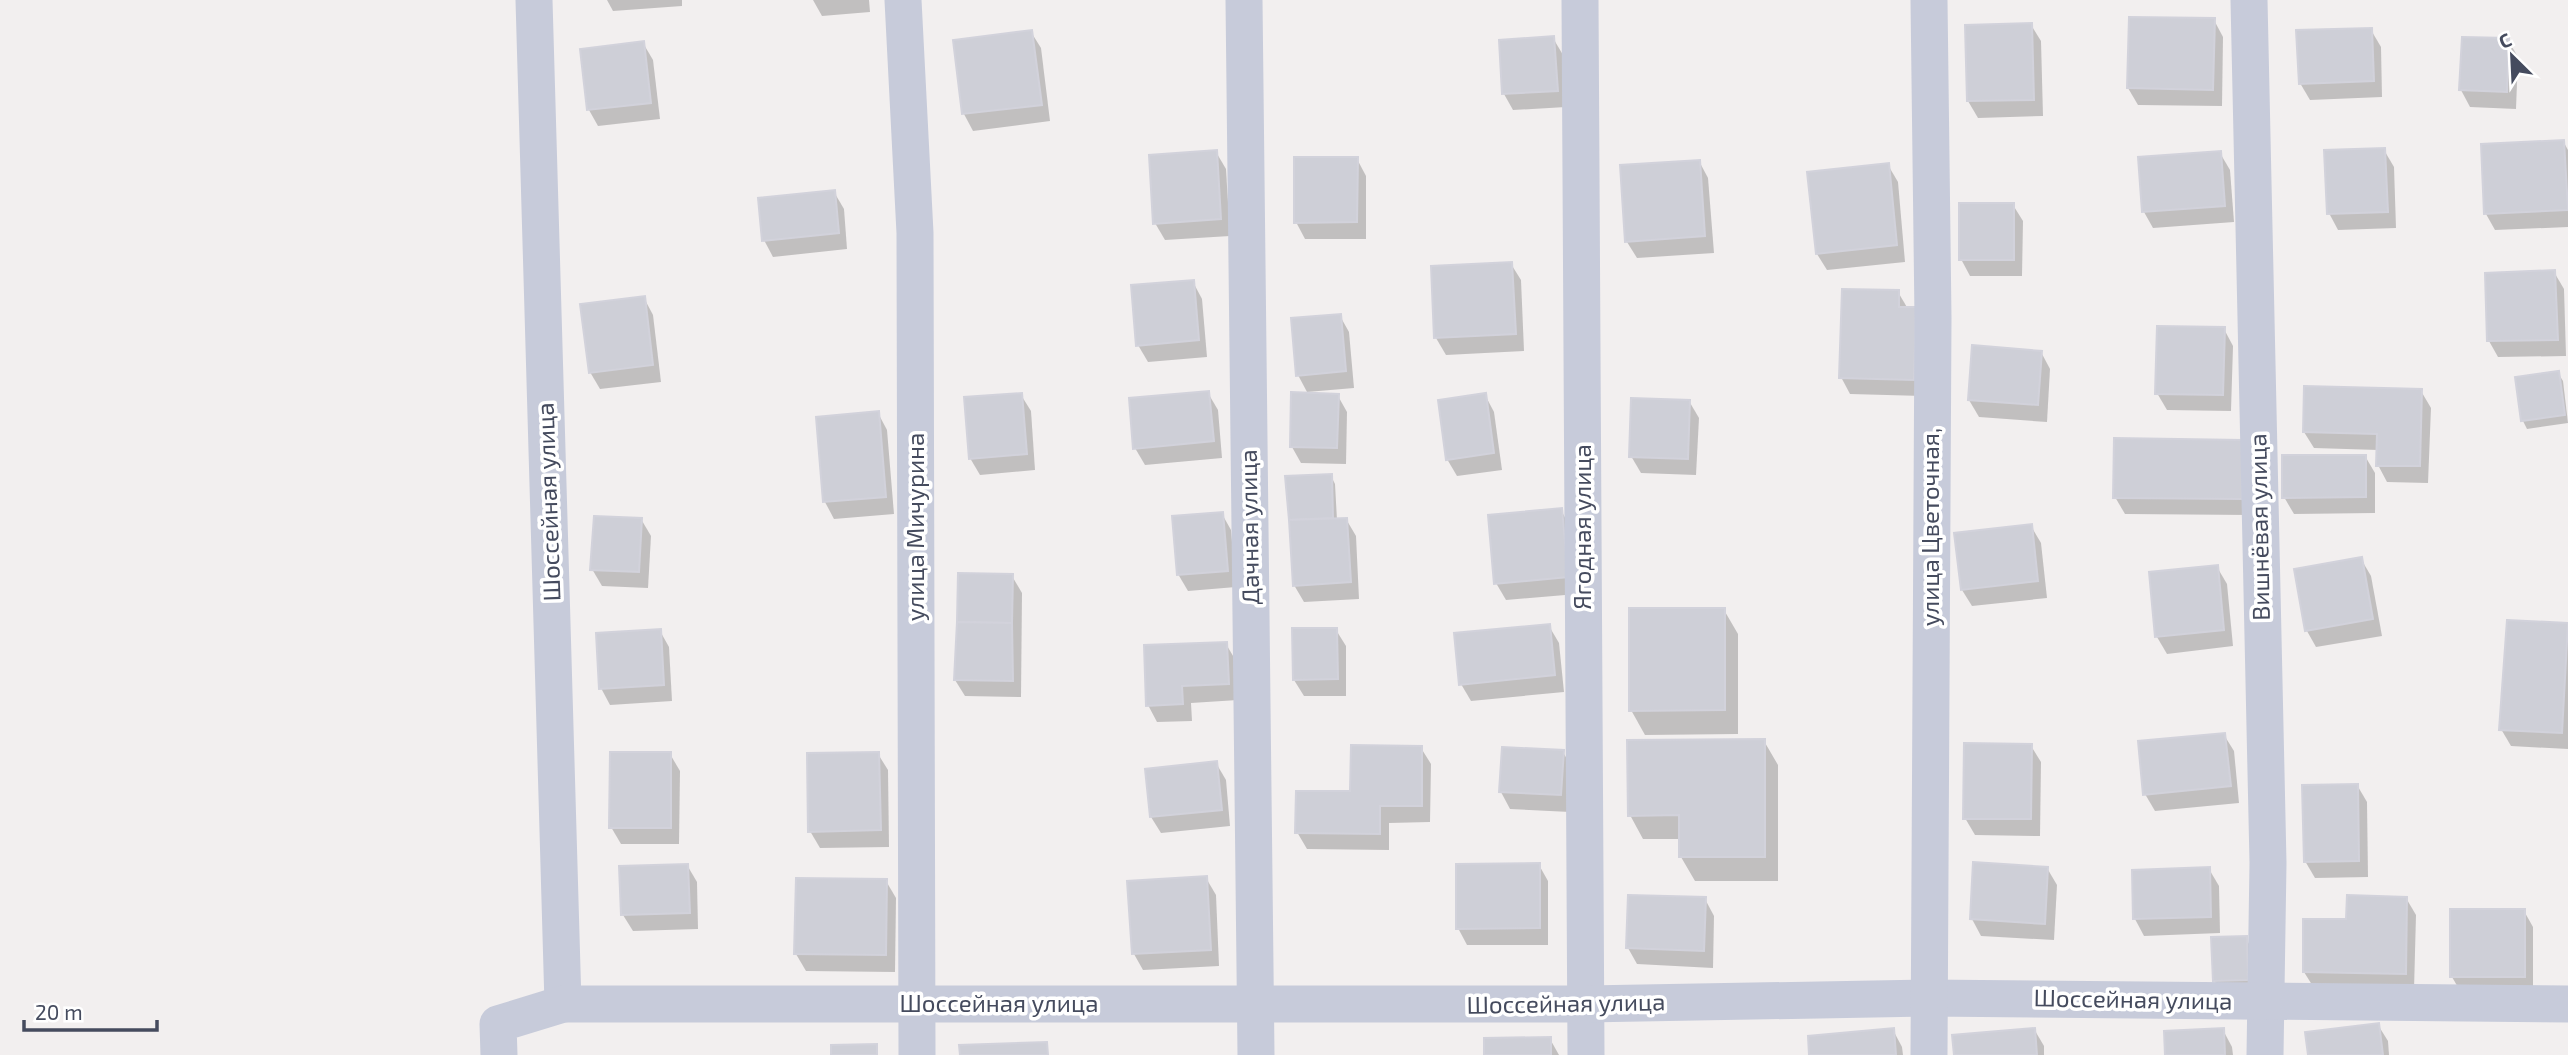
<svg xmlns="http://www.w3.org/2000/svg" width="2568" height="1055" font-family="'Exo 2',sans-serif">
  <rect width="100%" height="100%" fill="#f2efef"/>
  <!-- shadow -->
  <g fill="#0003">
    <polygon points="607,0 682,0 682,6 613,11"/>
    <polygon points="813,0 869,0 870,12 822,16"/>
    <polygon points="2214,20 2223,37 2222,106 2138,105 2128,88"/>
    <polygon points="2031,25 2041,41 2043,116 1978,118 1968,101"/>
    <polygon points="2371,30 2381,47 2382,97 2310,100 2300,83"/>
    <polygon points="1031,32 1041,48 1050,121 973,131 964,114 955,42"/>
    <polygon points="1553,38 1563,55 1566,107 1513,110 1504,94"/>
    <polygon points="2508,40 2518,57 2516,109 2470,107 2461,90"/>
    <polygon points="643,43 653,60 660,119 598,126 589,110"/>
    <polygon points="2563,141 2568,150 2568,227 2495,230 2486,214"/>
    <polygon points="2384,150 2394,167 2396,228 2338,230 2329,213"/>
    <polygon points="1216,152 1226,169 1230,236 1165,240 1155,223"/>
    <polygon points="2220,153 2230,170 2234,222 2153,228 2144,212"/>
    <polygon points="1357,159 1366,176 1366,239 1305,239 1296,222"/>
    <polygon points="1699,161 1708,178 1714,253 1637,258 1627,242"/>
    <polygon points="1888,165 1898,182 1905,262 1827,270 1817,254"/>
    <polygon points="834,192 844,209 847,249 773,257 764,240"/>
    <polygon points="2013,205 2023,221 2022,276 1970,276 1961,259"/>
    <polygon points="1511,264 1521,280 1524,351 1446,355 1436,338"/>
    <polygon points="2554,272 2564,289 2566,356 2498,357 2489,341"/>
    <polygon points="1193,282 1202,299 1207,357 1148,362 1138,345"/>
    <polygon points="1898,292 1908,309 1923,396 1850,394 1841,377"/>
    <polygon points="644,298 653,315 661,382 600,389 590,372"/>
    <polygon points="1340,316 1349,332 1354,388 1307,392 1298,375"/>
    <polygon points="2224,329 2233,346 2231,411 2167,410 2157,393"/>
    <polygon points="2041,352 2050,369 2047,422 1979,417 1969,400"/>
    <polygon points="2558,373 2563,381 2568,423 2527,429 2523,421"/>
    <polygon points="2421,391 2431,408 2428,483 2387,482 2378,465 2378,450 2314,448 2304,432"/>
    <polygon points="1208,393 1218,410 1222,458 1145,465 1135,448"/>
    <polygon points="1021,395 1031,411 1035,470 980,475 970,458"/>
    <polygon points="1485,395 1494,412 1502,470 1457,476 1447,459"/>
    <polygon points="1338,396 1347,412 1346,464 1301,463 1292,447"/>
    <polygon points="1689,401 1699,418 1696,475 1641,473 1631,456"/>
    <polygon points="878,413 887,430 894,514 834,519 825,502 818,418"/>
    <polygon points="2241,441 2251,515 2125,514 2115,497"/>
    <polygon points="2365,456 2375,473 2375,513 2294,514 2284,497"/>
    <polygon points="1331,476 1335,484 1337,520 1346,519 1356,536 1359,599 1304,602 1294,585 1287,478"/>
    <polygon points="1561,510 1570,527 1577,594 1506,600 1496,583"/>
    <polygon points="1222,514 1231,530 1236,587 1188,591 1178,574"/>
    <polygon points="641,519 651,536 648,588 602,586 592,569"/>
    <polygon points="2031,526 2041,543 2047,598 1972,606 1962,590"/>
    <polygon points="2361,559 2371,576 2382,636 2316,647 2307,631"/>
    <polygon points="2217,567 2227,584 2233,646 2167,654 2157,637 2150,573"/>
    <polygon points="1012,576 1022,593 1021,697 965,696 955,680"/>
    <polygon points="1724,610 1738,634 1738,734 1645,735 1631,710"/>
    <polygon points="2509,621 2568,625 2568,749 2511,746 2501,729"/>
    <polygon points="1549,626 1559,643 1564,692 1471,701 1461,684"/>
    <polygon points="1336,630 1346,646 1346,696 1304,696 1294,680"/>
    <polygon points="660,631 669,647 672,701 610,705 601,688"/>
    <polygon points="1226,644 1236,661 1238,700 1191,703 1192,721 1157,722 1148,705"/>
    <polygon points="2224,735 2234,751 2239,803 2155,811 2145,794"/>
    <polygon points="1764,741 1778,765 1778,881 1695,881 1681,857 1681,839 1643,839 1630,815"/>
    <polygon points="2031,746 2041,762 2040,836 1975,835 1965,818"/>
    <polygon points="1421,748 1431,764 1430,822 1389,823 1389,850 1307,849 1297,832 1352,792"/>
    <polygon points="1563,752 1572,768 1570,812 1510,809 1501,792"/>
    <polygon points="670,754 680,771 679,844 621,844 611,827"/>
    <polygon points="878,754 888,770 889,847 820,848 810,831"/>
    <polygon points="1216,763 1226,780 1230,826 1161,833 1151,817"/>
    <polygon points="2357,785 2367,802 2368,877 2315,878 2305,861"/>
    <polygon points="687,865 697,882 698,929 633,931 623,915"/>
    <polygon points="1539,865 1548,881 1548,945 1467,945 1458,928"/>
    <polygon points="2047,868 2057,885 2054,940 1981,936 1972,919"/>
    <polygon points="2209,869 2219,886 2220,933 2144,936 2135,919"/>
    <polygon points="1206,878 1216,895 1219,966 1143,970 1134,954"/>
    <polygon points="886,881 896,898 895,972 806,971 796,954"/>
    <polygon points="2406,898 2416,915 2414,990 2314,988 2304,972"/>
    <polygon points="1705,899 1714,916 1713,968 1637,964 1628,948"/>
    <polygon points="2524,911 2533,927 2533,994 2462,994 2452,977"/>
    <polygon points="2246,938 2250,946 2252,987 2219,988 2214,980"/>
    <polygon points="2378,1025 2388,1041 2389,1055 2310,1055"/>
    <polygon points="2034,1029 2044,1046 2044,1055 1956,1055"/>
    <polygon points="1893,1030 1902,1047 1903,1055 1811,1055"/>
    <polygon points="2223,1030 2232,1047 2233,1055 2167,1055"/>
    <polygon points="1550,1039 1559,1055 1486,1055"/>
  </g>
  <!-- building -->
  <g fill="#cecfd7" stroke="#d2d2db" stroke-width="2">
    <polygon points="2129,17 2215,18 2213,90 2127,88"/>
    <polygon points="2032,23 2034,100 1967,101 1965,25"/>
    <polygon points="2372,28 2374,81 2299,84 2296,30"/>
    <polygon points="1032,30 1042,105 962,114 953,40"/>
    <polygon points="1554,36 1558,91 1502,94 1499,40"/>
    <polygon points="2462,37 2509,38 2507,92 2459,90"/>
    <polygon points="644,41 651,103 587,110 580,49"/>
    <polygon points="2564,140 2568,210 2484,214 2481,144"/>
    <polygon points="2385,148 2388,212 2327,214 2324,150"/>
    <polygon points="1217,150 1221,219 1153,224 1149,155"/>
    <polygon points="2221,151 2225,206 2142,212 2138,157"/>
    <polygon points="1294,157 1358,157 1357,222 1294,223"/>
    <polygon points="1700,160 1705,236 1625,242 1620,165"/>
    <polygon points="1889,163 1897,245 1816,254 1807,172"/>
    <polygon points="835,190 839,233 762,241 758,198"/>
    <rect x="1959" y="203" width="55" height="57"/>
    <polygon points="1512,262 1516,334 1434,338 1431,266"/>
    <polygon points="2555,270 2558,340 2487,341 2485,273"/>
    <polygon points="1194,280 1199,340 1136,346 1131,285"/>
    <polygon points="1842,289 1899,290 1899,307 1916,307 1914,380 1839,378"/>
    <polygon points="645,296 653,365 589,373 580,304"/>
    <polygon points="1341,314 1346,371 1296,376 1291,318"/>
    <polygon points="2157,326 2225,327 2223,395 2155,394"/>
    <polygon points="1972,345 2042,351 2038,405 1968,400"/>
    <polygon points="2559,371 2565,415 2521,421 2515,377"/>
    <polygon points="2304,386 2422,389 2420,466 2376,466 2377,434 2303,432"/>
    <polygon points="1209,391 1214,441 1133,449 1129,398"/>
    <polygon points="1291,392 1339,394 1337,448 1290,447"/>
    <polygon points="1022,393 1027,454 969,459 964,397"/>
    <polygon points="1486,393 1494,453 1446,460 1438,400"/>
    <polygon points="1631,398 1690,400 1688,459 1629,457"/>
    <polygon points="879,411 886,497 823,502 816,417"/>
    <polygon points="2114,438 2242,440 2242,499 2113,498"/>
    <polygon points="2282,455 2366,455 2366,497 2282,498"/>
    <polygon points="1332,474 1333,518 1289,520 1285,476"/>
    <polygon points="1562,508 1568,577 1494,584 1488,515"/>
    <polygon points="1223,512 1228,571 1177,575 1172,516"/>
    <polygon points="594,516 642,518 639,572 590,570"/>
    <polygon points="1347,518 1351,582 1293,586 1289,520"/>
    <polygon points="2032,524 2038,581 1961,590 1954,533"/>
    <polygon points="2362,557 2373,619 2305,631 2294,569"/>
    <polygon points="2218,565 2224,630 2155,637 2149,572"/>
    <polygon points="958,573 1013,574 1012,623 957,622"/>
    <polygon points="1629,608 1725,608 1725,710 1629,711"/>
    <polygon points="2507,620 2568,623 2562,733 2499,730"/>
    <polygon points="957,622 1012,623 1013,681 954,680"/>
    <polygon points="1550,624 1555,675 1459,685 1454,633"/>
    <polygon points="1292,628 1337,628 1338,679 1293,680"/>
    <polygon points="661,629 664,685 599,689 596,633"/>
    <polygon points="1227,642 1229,684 1182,686 1183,704 1146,706 1144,645"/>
    <polygon points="2225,733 2231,786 2143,795 2138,741"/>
    <polygon points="1765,739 1765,857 1679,857 1679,815 1628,816 1627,740"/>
    <polygon points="1964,743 2032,744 2031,819 1963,819"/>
    <polygon points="1351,745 1422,746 1422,806 1380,806 1380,834 1295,833 1296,791 1350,791"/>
    <polygon points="1502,747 1564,750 1561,795 1499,792"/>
    <polygon points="610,752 671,752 671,828 609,828"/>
    <polygon points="879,752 881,830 808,832 807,753"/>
    <polygon points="1217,761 1222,810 1150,817 1145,769"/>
    <polygon points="2358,784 2359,861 2304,862 2302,785"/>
    <polygon points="1973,862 2048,867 2045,924 1970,919"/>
    <polygon points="1540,863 1540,928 1456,929 1456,864"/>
    <polygon points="688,864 690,913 621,915 619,866"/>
    <polygon points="2210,867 2211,917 2133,919 2132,870"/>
    <polygon points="1207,876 1211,950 1132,954 1127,881"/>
    <polygon points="796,878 887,879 886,955 794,954"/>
    <polygon points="1628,895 1706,897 1704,951 1626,948"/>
    <polygon points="2347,895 2407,897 2406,974 2303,972 2303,919 2346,919"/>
    <rect x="2450" y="909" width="75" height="68"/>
    <polygon points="2247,936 2248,980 2213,981 2211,937"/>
    <polygon points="2379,1023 2383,1055 2308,1055 2305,1032"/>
    <polygon points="1894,1028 1896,1055 1809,1055 1808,1036"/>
    <polygon points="2035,1028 2037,1055 1954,1055 1952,1035"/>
    <polygon points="2224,1028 2225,1055 2165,1055 2164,1031"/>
    <polygon points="1551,1037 1551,1055 1484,1055 1484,1038"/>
    <polygon points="1047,1042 1048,1055 960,1055 959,1045"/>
    <polygon points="877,1044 877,1055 831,1055 831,1045"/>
  </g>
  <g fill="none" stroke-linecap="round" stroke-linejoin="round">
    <!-- minor -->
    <g stroke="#c7cbda" stroke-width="37">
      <polyline points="534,0 563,1004"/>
      <polyline points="903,0 915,233 917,1055"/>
      <polyline points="1244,0 1256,1055"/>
      <polyline points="1580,0 1586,1055"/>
      <polyline points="2249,0 2268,863 2265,1055"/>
      <polyline points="499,1055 498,1024 563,1004 1586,1004 1928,998 2568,1004"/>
      <polyline points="1929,1055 1933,318 1929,0"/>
    </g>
  </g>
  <g text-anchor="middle" stroke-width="7" stroke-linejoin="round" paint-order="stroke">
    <!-- street labels -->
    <g font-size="24" fill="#454b5e" stroke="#fff">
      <text transform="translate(549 502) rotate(-92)" y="8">Шоссейная улица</text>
      <text transform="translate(916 527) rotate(-90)" y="8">улица Мичурина</text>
      <text transform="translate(1250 527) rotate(-91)" y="8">Дачная улица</text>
      <text transform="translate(1583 527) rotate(-90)" y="8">Ягодная улица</text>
      <text transform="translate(1931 527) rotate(-90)" y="8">улица Цветочная,</text>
      <text transform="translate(2260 527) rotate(-91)" y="8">Вишнёвая улица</text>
      <text transform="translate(2133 1000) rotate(1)" y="8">Шоссейная улица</text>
      <text x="999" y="1012">Шоссейная улица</text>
      <text transform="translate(1566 1004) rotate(-1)" y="8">Шоссейная улица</text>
    </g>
  </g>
  <!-- north arrow -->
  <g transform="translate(2512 56) rotate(336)" stroke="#ffffff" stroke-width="5" paint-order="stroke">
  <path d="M0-5L12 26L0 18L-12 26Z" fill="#454b5e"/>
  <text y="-10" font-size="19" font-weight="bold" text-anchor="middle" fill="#454b5e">С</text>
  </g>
  <!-- scale -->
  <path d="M24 1020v10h133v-10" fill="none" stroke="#454b5e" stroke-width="3.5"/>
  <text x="35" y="1020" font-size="21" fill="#454b5e" stroke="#ffffff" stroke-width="5" paint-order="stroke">20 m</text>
</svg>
